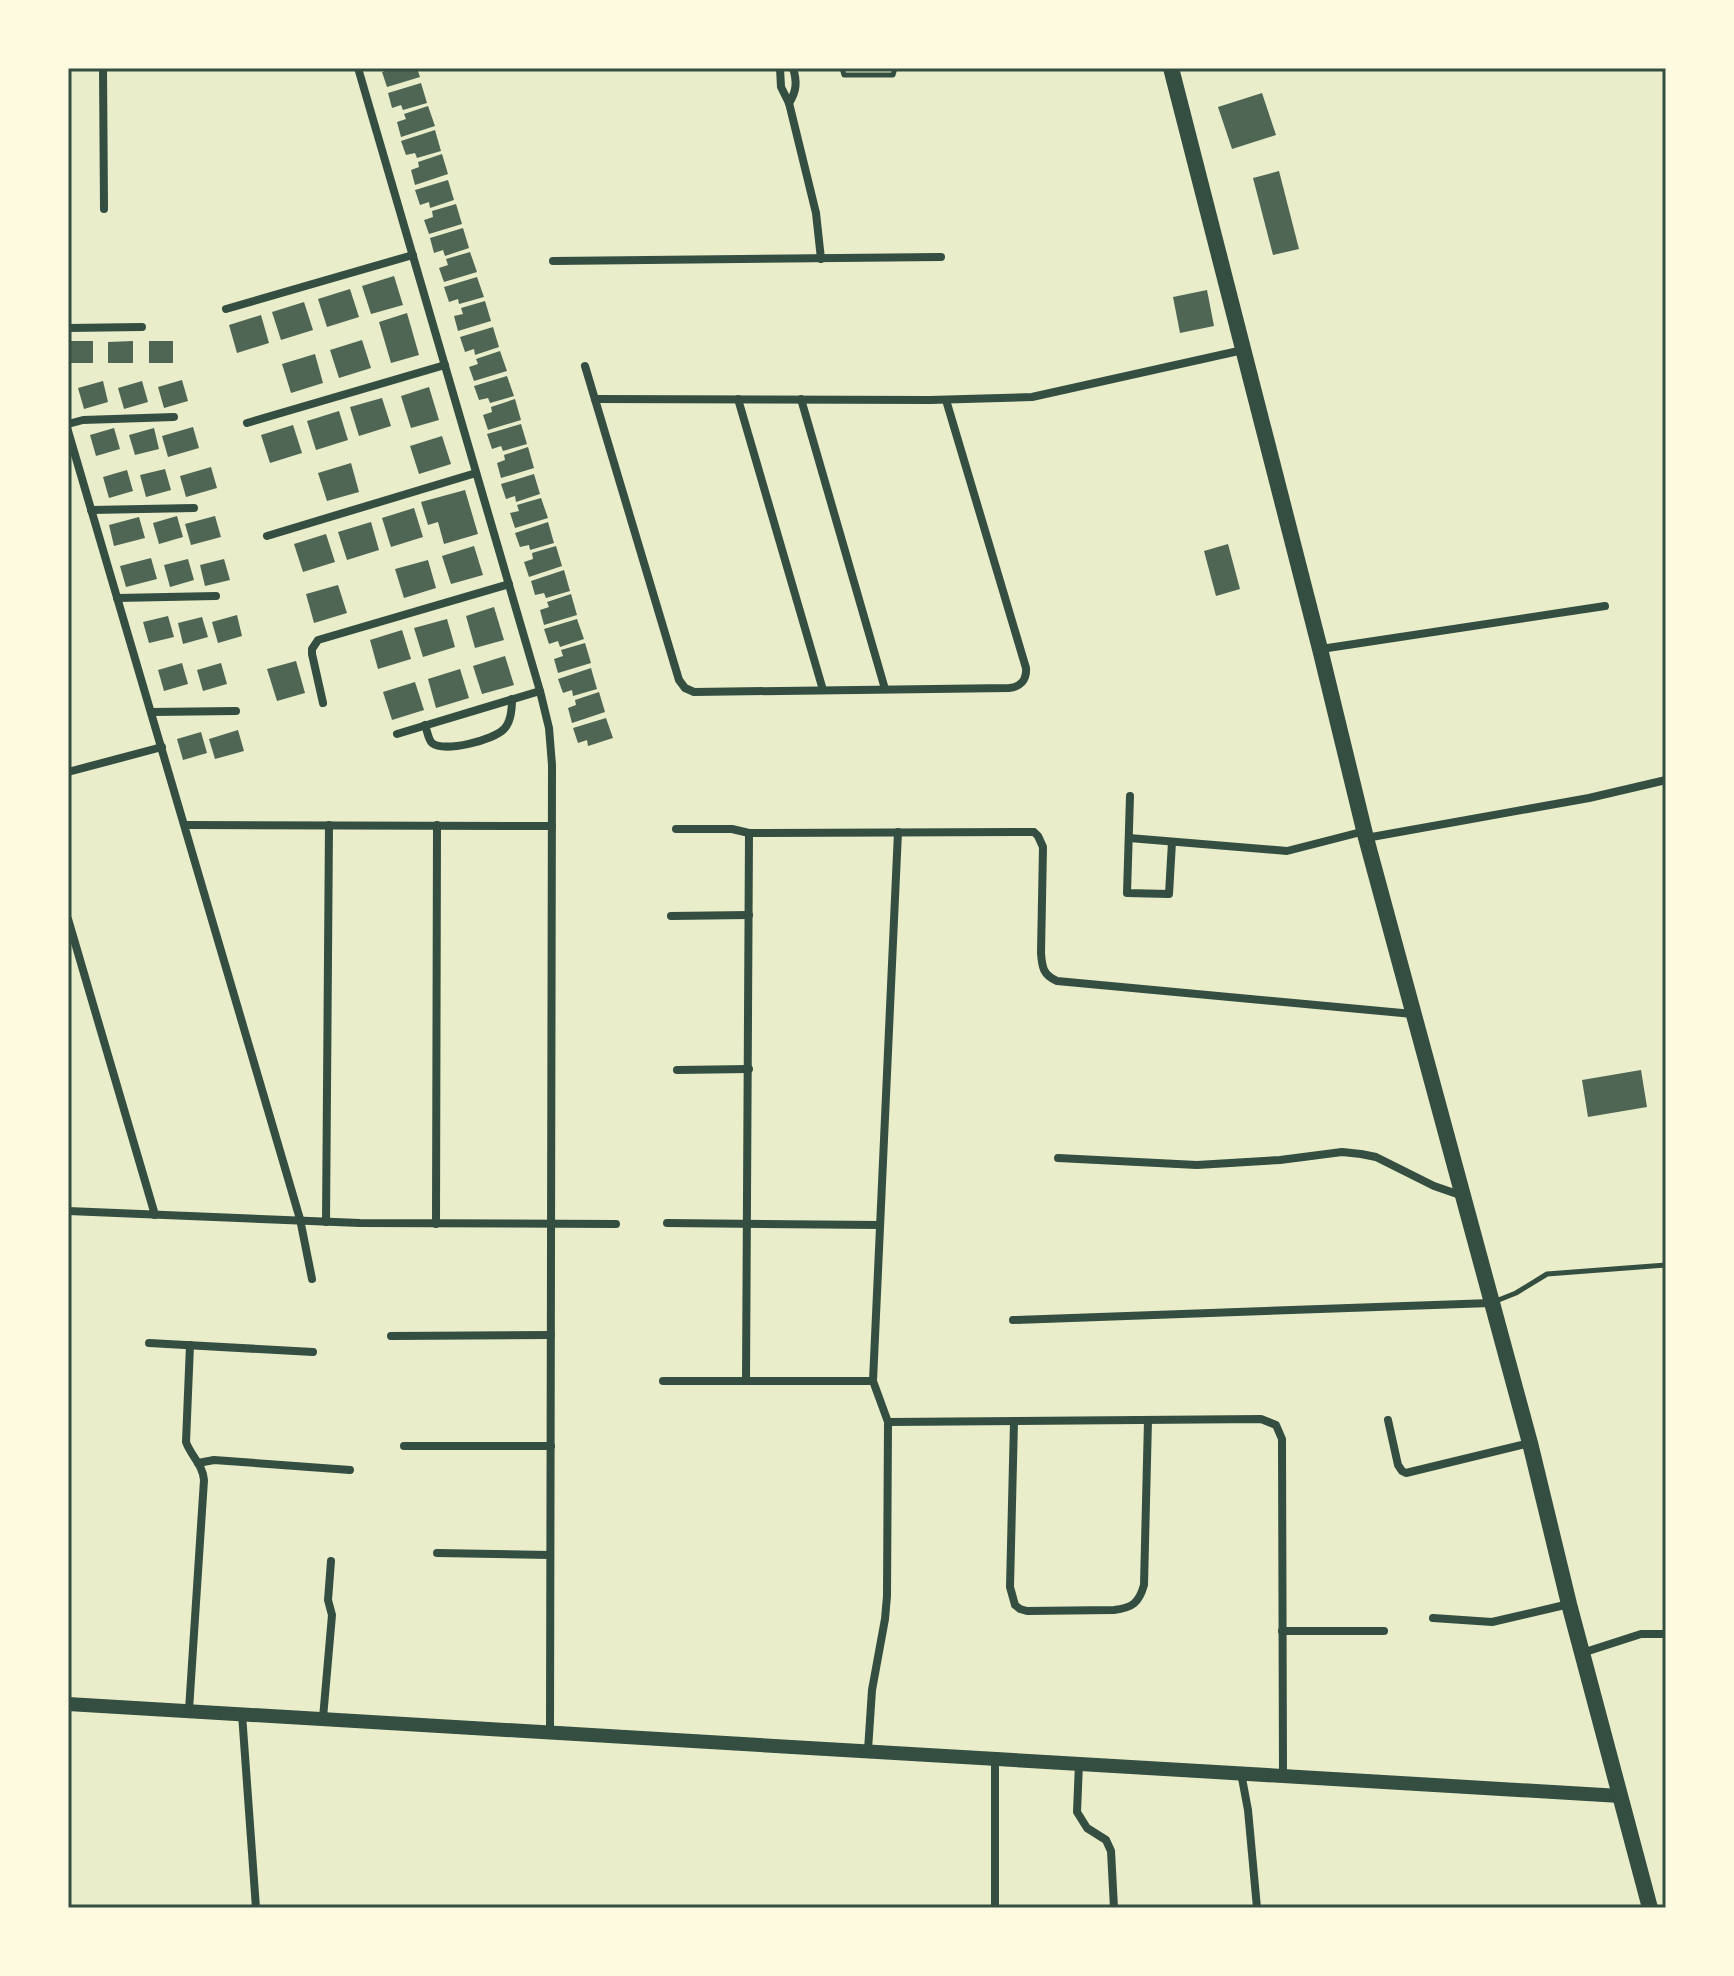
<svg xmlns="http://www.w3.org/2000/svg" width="1734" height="1976" font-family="Commissioner,sans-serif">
  <rect width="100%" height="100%" fill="#e9edc9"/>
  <!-- building -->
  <g fill="#4f6655">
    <polygon points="391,68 417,68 420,77 387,87 382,72 391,69"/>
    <polygon points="421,83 427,103 403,110 401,105 392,108 388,93"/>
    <polygon points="1262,93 1276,135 1232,149 1218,107"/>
    <polygon points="428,106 435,126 401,137 397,122 406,119 404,114"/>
    <polygon points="435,130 441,151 417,158 415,153 406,155 401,141"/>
    <polygon points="442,154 448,174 415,185 411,170 419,167 418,162"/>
    <polygon points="1279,171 1299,249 1273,255 1253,178"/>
    <polygon points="448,180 454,200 430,208 429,202 420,205 415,190"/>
    <polygon points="456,204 462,224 429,234 424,220 433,217 432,211"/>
    <polygon points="463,228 469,248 445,256 443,250 434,253 430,238"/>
    <polygon points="470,252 477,272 444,282 439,268 448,265 446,259"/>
    <polygon points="394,276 403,305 371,314 362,286"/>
    <polygon points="477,277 484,297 459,304 458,299 449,302 444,287"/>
    <polygon points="350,289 359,317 327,327 318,299"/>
    <polygon points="1207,290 1214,326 1180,333 1173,297"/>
    <polygon points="485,301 491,321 458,331 454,316 463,314 461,308"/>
    <polygon points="304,302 313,330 281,340 272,312"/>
    <polygon points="407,313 419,355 391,363 379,322"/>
    <polygon points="261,315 269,343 237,353 229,325"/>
    <polygon points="493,327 499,347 475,355 474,349 465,352 460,337"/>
    <polygon points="362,340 371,368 339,378 330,350"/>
    <rect x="69" y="341" width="24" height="22"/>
    <polygon points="133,341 133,363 108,363 108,342"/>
    <rect x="149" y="341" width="24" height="22"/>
    <polygon points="500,351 507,371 474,381 469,367 478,364 476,359"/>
    <polygon points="315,354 323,383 291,393 282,364"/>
    <polygon points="507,376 514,396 490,403 488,398 479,400 474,386"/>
    <polygon points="182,380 188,401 164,408 158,387"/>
    <polygon points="103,381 108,402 84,409 78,388"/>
    <polygon points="142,381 148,402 124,409 118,388"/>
    <polygon points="429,387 439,420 411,428 401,396"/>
    <polygon points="382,398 391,426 359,436 350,407"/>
    <polygon points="515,399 521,420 488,430 483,415 492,412 491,407"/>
    <polygon points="339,411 348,440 316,450 307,421"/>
    <polygon points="521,424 527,444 503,451 501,446 492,449 487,434"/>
    <polygon points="293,425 302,453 270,463 261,435"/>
    <polygon points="193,427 199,448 168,457 162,436"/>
    <polygon points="114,428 120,449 96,456 90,435"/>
    <polygon points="154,428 159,449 135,455 129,435"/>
    <polygon points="442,436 451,464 419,474 410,446"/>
    <polygon points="528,447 534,468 501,478 497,463 505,460 504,455"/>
    <polygon points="351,463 359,492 327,501 318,473"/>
    <polygon points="211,467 217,488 186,497 180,476"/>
    <polygon points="165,469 171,490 146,497 140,475"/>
    <polygon points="127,470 133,491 109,498 103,477"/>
    <polygon points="534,474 540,494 516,502 515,496 506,499 501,484"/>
    <polygon points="465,490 478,534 444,544 438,522 428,525 421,502"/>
    <polygon points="541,498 548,518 515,528 510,513 519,511 517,505"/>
    <polygon points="414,508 423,537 391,547 382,518"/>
    <polygon points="177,516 183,537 159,544 153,523"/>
    <polygon points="215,516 221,537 191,545 185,524"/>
    <polygon points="139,517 145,538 114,546 109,525"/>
    <polygon points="371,522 379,550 347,560 338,532"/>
    <polygon points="548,522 554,543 530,550 529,545 520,547 515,533"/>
    <polygon points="326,534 335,562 303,572 294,544"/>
    <polygon points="1228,544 1240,589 1216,596 1204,551"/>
    <polygon points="474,546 483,575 451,584 442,556"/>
    <polygon points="556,546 562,566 529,577 524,562 533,559 532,553"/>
    <polygon points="151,558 157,579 126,587 120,566"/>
    <polygon points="188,559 194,580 170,587 164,565"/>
    <polygon points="224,559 230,580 205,586 200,565"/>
    <polygon points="428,560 436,588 404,598 395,569"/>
    <polygon points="564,570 570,591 546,598 544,593 535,595 531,581"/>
    <polygon points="338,585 347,613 314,623 306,594"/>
    <polygon points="571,594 577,615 544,625 540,610 549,607 547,602"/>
    <polygon points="494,607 504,640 475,648 466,616"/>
    <polygon points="237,615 242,636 218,643 212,622"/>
    <polygon points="168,616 174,637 149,643 143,622"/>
    <polygon points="202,617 208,637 183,644 178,623"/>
    <polygon points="447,619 455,647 423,657 414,628"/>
    <polygon points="577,619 584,639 560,647 558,641 549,644 544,629"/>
    <polygon points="402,630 411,659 378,669 370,640"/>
    <polygon points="585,643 591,663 558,673 554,659 563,656 561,650"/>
    <polygon points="505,656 514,685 482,694 473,666"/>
    <polygon points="296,661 305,693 277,701 267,669"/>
    <polygon points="182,663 188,684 164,691 158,670"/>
    <polygon points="221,663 227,684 203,691 197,670"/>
    <polygon points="591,668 597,689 573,696 572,690 563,693 558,679"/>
    <polygon points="460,669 469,698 436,708 428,679"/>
    <polygon points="415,682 424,710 392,720 383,692"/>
    <polygon points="599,692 605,712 572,723 568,708 576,705 575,700"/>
    <polygon points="606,718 613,738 588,746 587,740 578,743 573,728"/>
    <polygon points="238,730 244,751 215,759 209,739"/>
    <polygon points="201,732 207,753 183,760 177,739"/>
    <polygon points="1641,1070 1647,1107 1588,1117 1582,1080"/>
  </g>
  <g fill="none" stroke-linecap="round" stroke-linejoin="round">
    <!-- service -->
    <g stroke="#344e41" stroke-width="5">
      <polyline points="842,68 844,75 893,75 895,68"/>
      <polyline points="1496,1301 1516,1293 1547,1274 1666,1265"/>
    </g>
    <!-- minor -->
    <g stroke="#344e41" stroke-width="8">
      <polyline points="103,68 104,209"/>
      <polyline points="358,68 540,691 549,728 552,765 550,1731"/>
      <polyline points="780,68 781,87 789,103 816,213 821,259"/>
      <path d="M789,103C797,91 797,81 793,68"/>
      <polyline points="553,261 941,257"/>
      <polyline points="226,309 413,255"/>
      <polyline points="68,328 142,327"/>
      <path d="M585,366L679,680L685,688L694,692L1009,688C1020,687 1027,680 1026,668L946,400"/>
      <polyline points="595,399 930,400 1032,397 1243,350"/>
      <polyline points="738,399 823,690"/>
      <polyline points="801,399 885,689"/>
      <polyline points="247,423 445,365"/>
      <polyline points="68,424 83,420 174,417"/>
      <polyline points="68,431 300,1219 312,1279"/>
      <polyline points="91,510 194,508"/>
      <polyline points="267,536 476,473"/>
      <polyline points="117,598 216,596"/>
      <polyline points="1321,649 1605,606"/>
      <polyline points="323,703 312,654 312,649 318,640 509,584"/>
      <polyline points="151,712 236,711"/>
      <path d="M425,725C427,730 428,739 432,743C444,753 494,740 504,729C511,722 512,709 512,699"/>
      <polyline points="397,734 540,691"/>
      <polyline points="68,772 162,747"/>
      <polyline points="1130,796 1127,893 1169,894 1172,842"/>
      <polyline points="185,825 552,826"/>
      <path d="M676,829H732L749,833L1034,832L1038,836L1043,847L1041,953C1042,967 1043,975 1057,981L1413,1014"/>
      <polyline points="1129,838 1287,851 1365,831"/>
      <polyline points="1366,838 1589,798 1666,780"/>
      <polyline points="671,916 749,915"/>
      <polyline points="68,919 155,1215"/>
      <polyline points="677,1070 749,1069"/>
      <polyline points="1058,1158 1197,1165 1280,1160 1342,1152 1361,1154 1376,1157 1434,1186 1463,1196"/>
      <polyline points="68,1211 360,1223 616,1224"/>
      <polyline points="326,1222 329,825"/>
      <polyline points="667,1223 880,1225"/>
      <polyline points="436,1224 437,825"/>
      <polyline points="1013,1320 1491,1303"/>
      <polyline points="391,1336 551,1335"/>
      <polyline points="149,1343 313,1352"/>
      <polyline points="663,1381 873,1381"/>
      <polyline points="746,1381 749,833"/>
      <polyline points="1388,1420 1398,1465 1402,1471 1406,1473 1530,1443"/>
      <path d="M1014,1421L1010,1587L1015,1605L1020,1609L1027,1611L1114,1610C1132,1608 1139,1603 1144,1585L1148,1420"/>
      <polyline points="888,1422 1261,1419 1276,1425 1282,1439 1283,1776"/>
      <polyline points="404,1446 551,1446"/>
      <polyline points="198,1463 214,1460 350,1470"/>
      <polyline points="437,1553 550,1555"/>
      <polyline points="1433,1618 1492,1622 1569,1604"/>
      <polyline points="1282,1631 1384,1631"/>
      <polyline points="1582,1653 1641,1634 1666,1634"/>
      <path d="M189,1710L204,1480C203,1465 191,1456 186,1442L190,1345"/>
      <polyline points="242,1714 256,1908"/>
      <polyline points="323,1718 332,1615 328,1600 331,1561"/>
      <polyline points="868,1750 872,1690 885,1619 887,1596 888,1422 873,1381 898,832"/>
      <polyline points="995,1758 995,1908"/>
      <polyline points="1079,1763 1077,1812 1087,1828 1106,1840 1111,1851 1114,1908"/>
      <polyline points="1241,1773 1248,1810 1257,1908"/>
    </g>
    <!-- tertiary -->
    <polyline stroke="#344e41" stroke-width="14" points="68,1704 1620,1796"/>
    <!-- secondary -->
    <polyline stroke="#344e41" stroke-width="16" points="1171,68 1320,649 1366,838 1530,1443 1569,1604 1650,1908"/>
  </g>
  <!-- border -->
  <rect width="1734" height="1976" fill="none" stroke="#fefae0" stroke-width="140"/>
  <rect x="70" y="70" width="1594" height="1836" fill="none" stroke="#344e41" stroke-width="3"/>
</svg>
